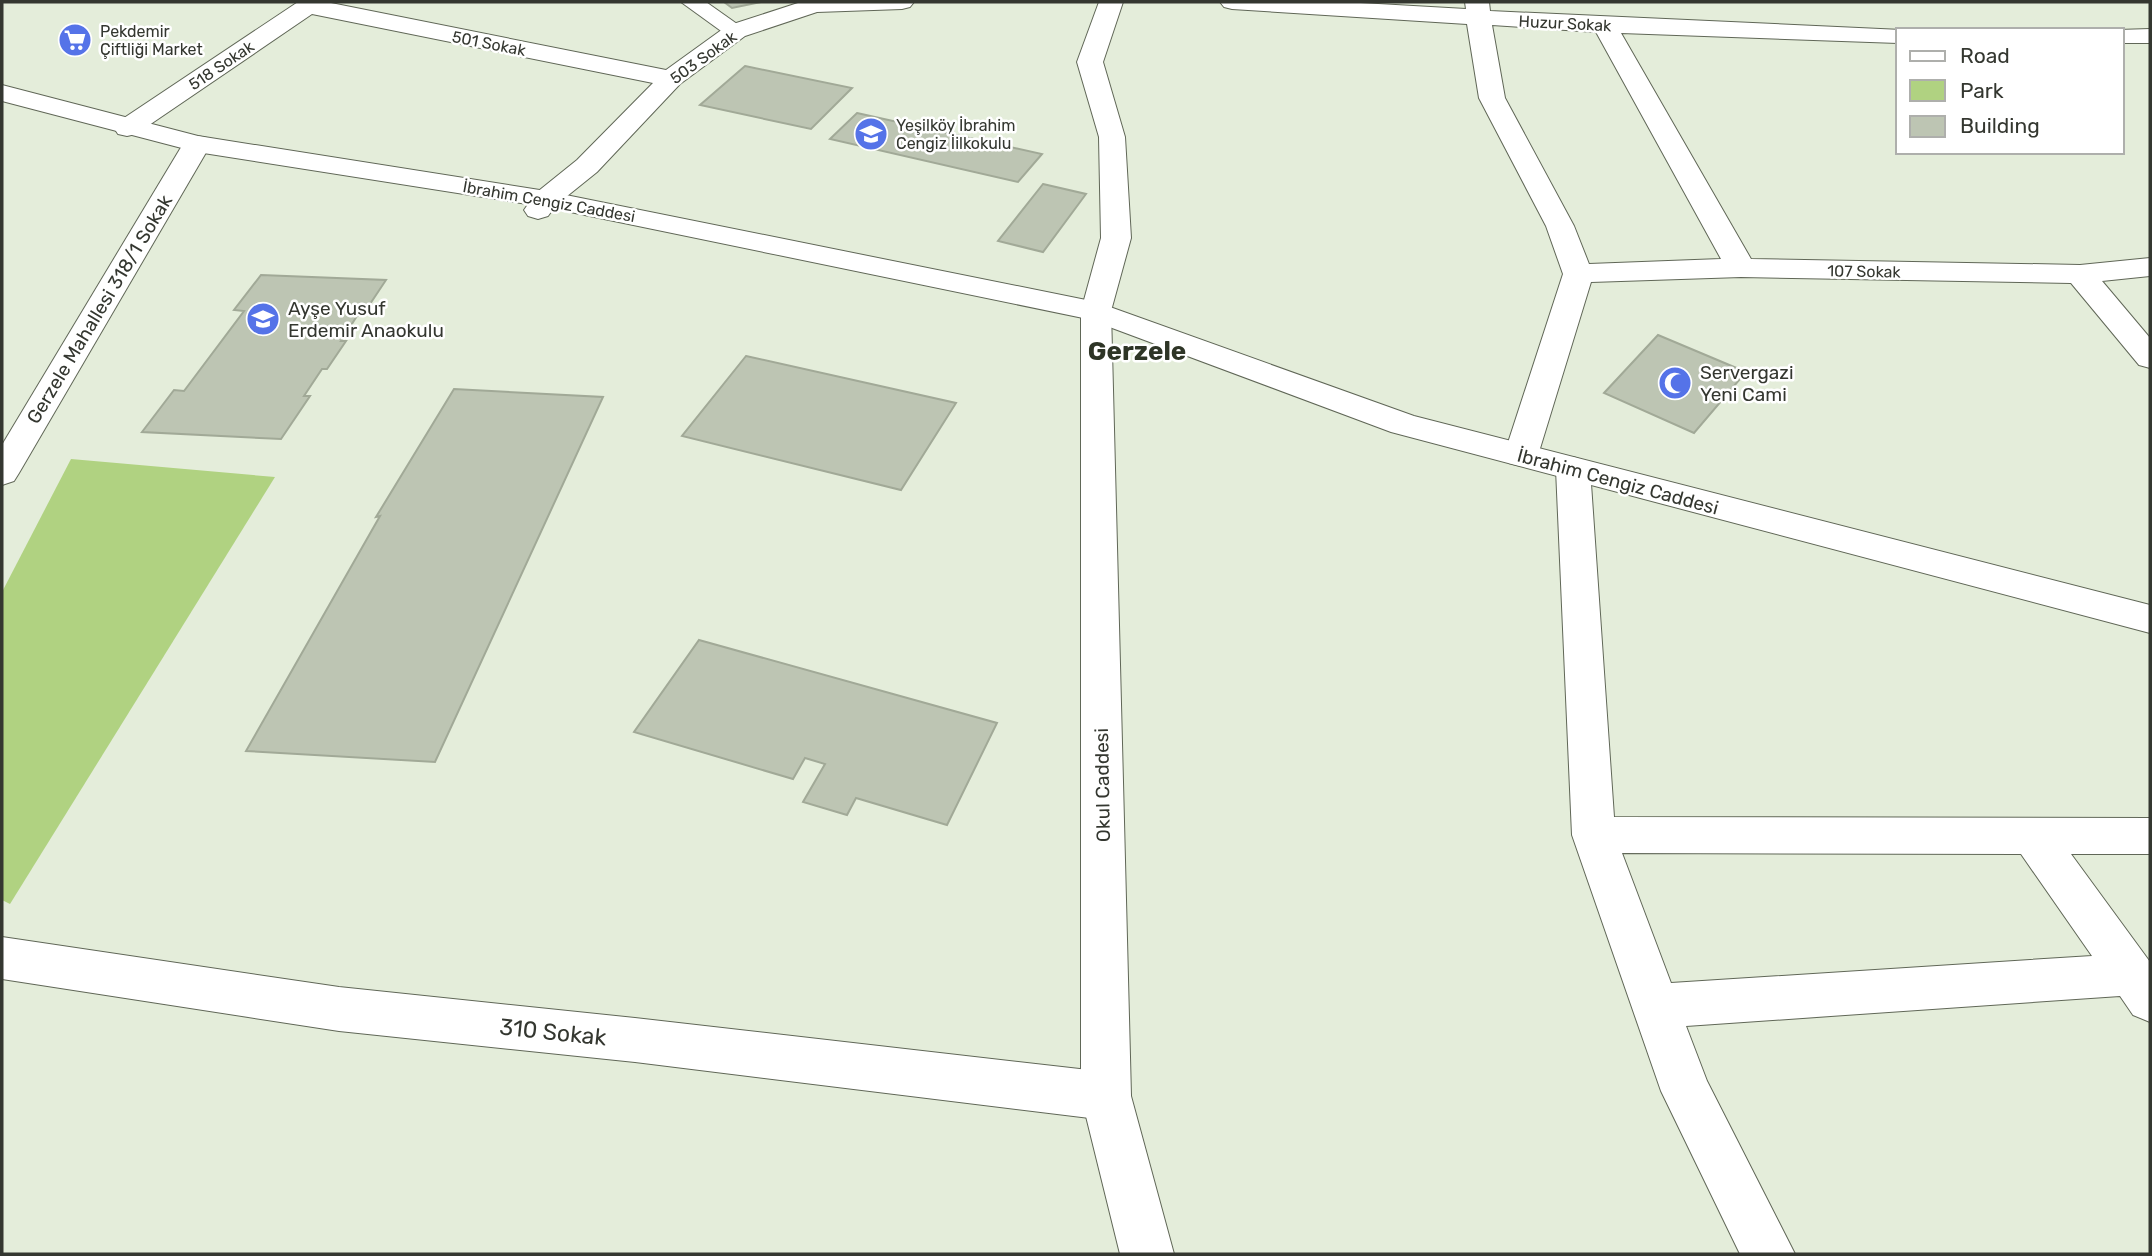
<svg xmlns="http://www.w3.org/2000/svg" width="2152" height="1256" font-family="Rubik,sans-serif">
  <rect width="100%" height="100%" fill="#e4edda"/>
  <!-- green -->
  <polygon fill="#b0d281" points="71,459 275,477 10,904 2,900 2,592"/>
  <!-- building -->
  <g fill="#bdc5b3" stroke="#a1a997" stroke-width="2">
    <polygon points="724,2 761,2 732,8"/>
    <polygon points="745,66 852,88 811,129 700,105"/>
    <polygon points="857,113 1042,154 1018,182 830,139"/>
    <polygon points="1043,184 1086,194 1043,252 998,241"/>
    <polygon points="261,275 386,280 362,316 357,316 341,341 346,341 327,369 322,369 304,396 310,396 281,439 142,432 174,390 184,391 244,311 234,310"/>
    <polygon points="1658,335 1746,372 1694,433 1604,393"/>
    <polygon points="746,356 956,403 901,490 682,436"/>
    <polygon points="454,389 603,397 435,762 246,751 380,516 376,517"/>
    <polygon points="699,640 997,723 947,825 856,798 847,815 803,802 825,764 805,758 793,779 634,732"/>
  </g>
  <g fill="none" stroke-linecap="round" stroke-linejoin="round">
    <defs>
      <polygon id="pedestrian" points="681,2 706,2 747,31 744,36 728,36"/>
      <g id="minor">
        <polygon points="298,2 326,2 666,70 727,26 801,2 914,2 910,7 902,9 817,12 745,36 680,84 597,172 556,205 548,216 538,219 528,216 524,210 536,193 577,160 653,83 312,14 136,134 127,136 118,134 114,128 118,122"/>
        <path d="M1220,2H1343L1466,9L1465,2H1489L1490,11L1902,30H1898V43L1621,33L1751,259L2080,265L2150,258V276L2102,281L2150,338V368L2139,365L2071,283L1741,277L1591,282L1538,455L1533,463L1521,466L1509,463L1504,455L1563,274L1546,226L1479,98L1467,24L1232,9L1224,7ZM1492,25L1596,32L1721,259L1589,264L1574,226L1505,98Z"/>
        <polygon points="2150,29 2150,43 2122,43 2122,30 2118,30"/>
        <polygon points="197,136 207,138 211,144 19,473 14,481 2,485 2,445 183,144 187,138"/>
        <path d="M1573,457L1585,461L1590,469L1614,817L2150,818V854H2071L2150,962V1022L2133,1015L2120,996L1686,1026L1707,1081L1795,1254H1740L1661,1091L1572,835L1556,469L1561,461ZM1622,853L2021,854L2092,956L1671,983Z"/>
        <polygon points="2,937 339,987 635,1018 1106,1072 1124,1079 1131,1096 1124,1113 1106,1120 635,1062 339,1031 2,979"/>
      </g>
      <polygon id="tertiary" points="1099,2 1123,2 1103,62 1125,137 1131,238 1111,311 1131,1096 1174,1254 1120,1254 1081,1096 1081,311 1101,238 1099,137 1077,62"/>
      <polygon id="secondary" points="2,85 198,136 546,191 1096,302 1414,416 2150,605 2150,633 1391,432 1088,319 546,207 197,152 2,101"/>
    </defs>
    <!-- pedestrian casing -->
    <use href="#pedestrian" stroke="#606757" stroke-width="2"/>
    <!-- minor casing -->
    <use href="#minor" stroke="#606757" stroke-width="2"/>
    <!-- tertiary casing -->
    <use href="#tertiary" stroke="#606757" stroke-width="2"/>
    <!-- secondary casing -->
    <use href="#secondary" stroke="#606757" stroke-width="2"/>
    <!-- pedestrian -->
    <use href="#pedestrian" fill="#fff" fill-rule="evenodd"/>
    <!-- minor -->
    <use href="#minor" fill="#fff" fill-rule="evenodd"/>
    <!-- tertiary -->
    <use href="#tertiary" fill="#fff" fill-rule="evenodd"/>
    <!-- secondary -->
    <use href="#secondary" fill="#fff" fill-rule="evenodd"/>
  </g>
  <!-- icons -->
  <defs>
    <symbol id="supermarket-disc" viewBox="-11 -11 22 22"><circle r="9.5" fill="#5573e8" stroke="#fff"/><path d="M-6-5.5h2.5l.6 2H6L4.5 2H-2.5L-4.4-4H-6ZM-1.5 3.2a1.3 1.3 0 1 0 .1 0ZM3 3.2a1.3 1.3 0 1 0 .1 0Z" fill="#fff"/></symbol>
    <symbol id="school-disc" viewBox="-11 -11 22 22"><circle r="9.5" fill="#5573e8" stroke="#fff"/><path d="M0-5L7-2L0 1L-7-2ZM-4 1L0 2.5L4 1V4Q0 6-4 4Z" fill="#fff"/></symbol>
    <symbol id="mosque-disc" viewBox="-11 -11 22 22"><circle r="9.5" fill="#5573e8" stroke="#fff"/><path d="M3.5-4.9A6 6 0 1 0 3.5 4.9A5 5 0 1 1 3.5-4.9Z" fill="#fff"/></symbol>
  </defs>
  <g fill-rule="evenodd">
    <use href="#supermarket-disc" x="56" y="21" width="38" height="38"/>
    <use href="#school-disc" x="852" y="115" width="38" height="38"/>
    <use href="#school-disc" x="244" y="300" width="38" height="38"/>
    <use href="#mosque-disc" x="1656" y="364" width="38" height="38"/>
  </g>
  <g text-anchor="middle" stroke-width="5" stroke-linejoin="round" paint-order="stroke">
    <!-- far-street labels -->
    <g font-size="16" fill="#343730" stroke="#fff">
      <text transform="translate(1565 23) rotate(3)" y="6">Huzur Sokak</text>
      <text transform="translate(489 43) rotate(11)" y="6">501 Sokak</text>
      <text transform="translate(703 57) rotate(-36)" y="6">503 Sokak</text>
      <text transform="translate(221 65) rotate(-34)" y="6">518 Sokak</text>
      <text transform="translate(549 201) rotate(10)" y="6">İbrahim Cengiz Caddesi</text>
      <text transform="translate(1864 271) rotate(1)" y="6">107 Sokak</text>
    </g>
    <!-- far-poi labels -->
    <g font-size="16" fill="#343730" stroke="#fff" text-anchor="start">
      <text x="100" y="37">Pekdemir<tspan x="100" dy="18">Çiftliği Market</tspan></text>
      <text x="896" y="131">Yeşilköy İbrahim<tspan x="896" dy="18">Cengiz İilkokulu</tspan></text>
    </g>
    <!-- poi labels -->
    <g font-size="19" fill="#343730" stroke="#fff" text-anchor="start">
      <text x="288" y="315">Ayşe Yusuf<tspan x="288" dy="22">Erdemir Anaokulu</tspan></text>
      <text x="1700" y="379">Servergazi<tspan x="1700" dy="22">Yeni Cami</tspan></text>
    </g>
    <!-- street labels -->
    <g font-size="19" fill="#343730" stroke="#fff">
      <text transform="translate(99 309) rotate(-59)" y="7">Gerzele Mahallesi 318/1 Sokak</text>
      <text transform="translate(1618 481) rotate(15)" y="7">İbrahim Cengiz Caddesi</text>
      <text transform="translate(1102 785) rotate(-91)" y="7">Okul Caddesi</text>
    </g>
    <!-- near-street labels -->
    <g font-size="23" fill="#343730" stroke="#fff">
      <text transform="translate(553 1032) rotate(6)" y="8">310 Sokak</text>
    </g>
    <!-- district labels -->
    <g font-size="26" font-weight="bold" fill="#2e3526" stroke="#fff">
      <text x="1137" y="360">Gerzele</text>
    </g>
  </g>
  <!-- border -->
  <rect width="2152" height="1256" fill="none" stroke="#343730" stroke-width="7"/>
  <!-- legend -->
  <rect x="1896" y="28" width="228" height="126" fill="#ffffff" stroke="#aeafac" stroke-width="2"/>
  <rect x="1910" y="51" width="35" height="10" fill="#ffffff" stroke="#aeafac" stroke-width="2"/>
  <text x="1960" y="63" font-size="21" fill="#343730">Road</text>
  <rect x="1910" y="80" width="35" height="21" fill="#b0d281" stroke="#aeafac" stroke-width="2"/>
  <text x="1960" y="98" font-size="21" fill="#343730">Park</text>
  <rect x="1910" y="116" width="35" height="21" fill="#bdc5b3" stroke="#aeafac" stroke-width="2"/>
  <text x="1960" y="133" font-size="21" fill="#343730">Building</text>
</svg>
